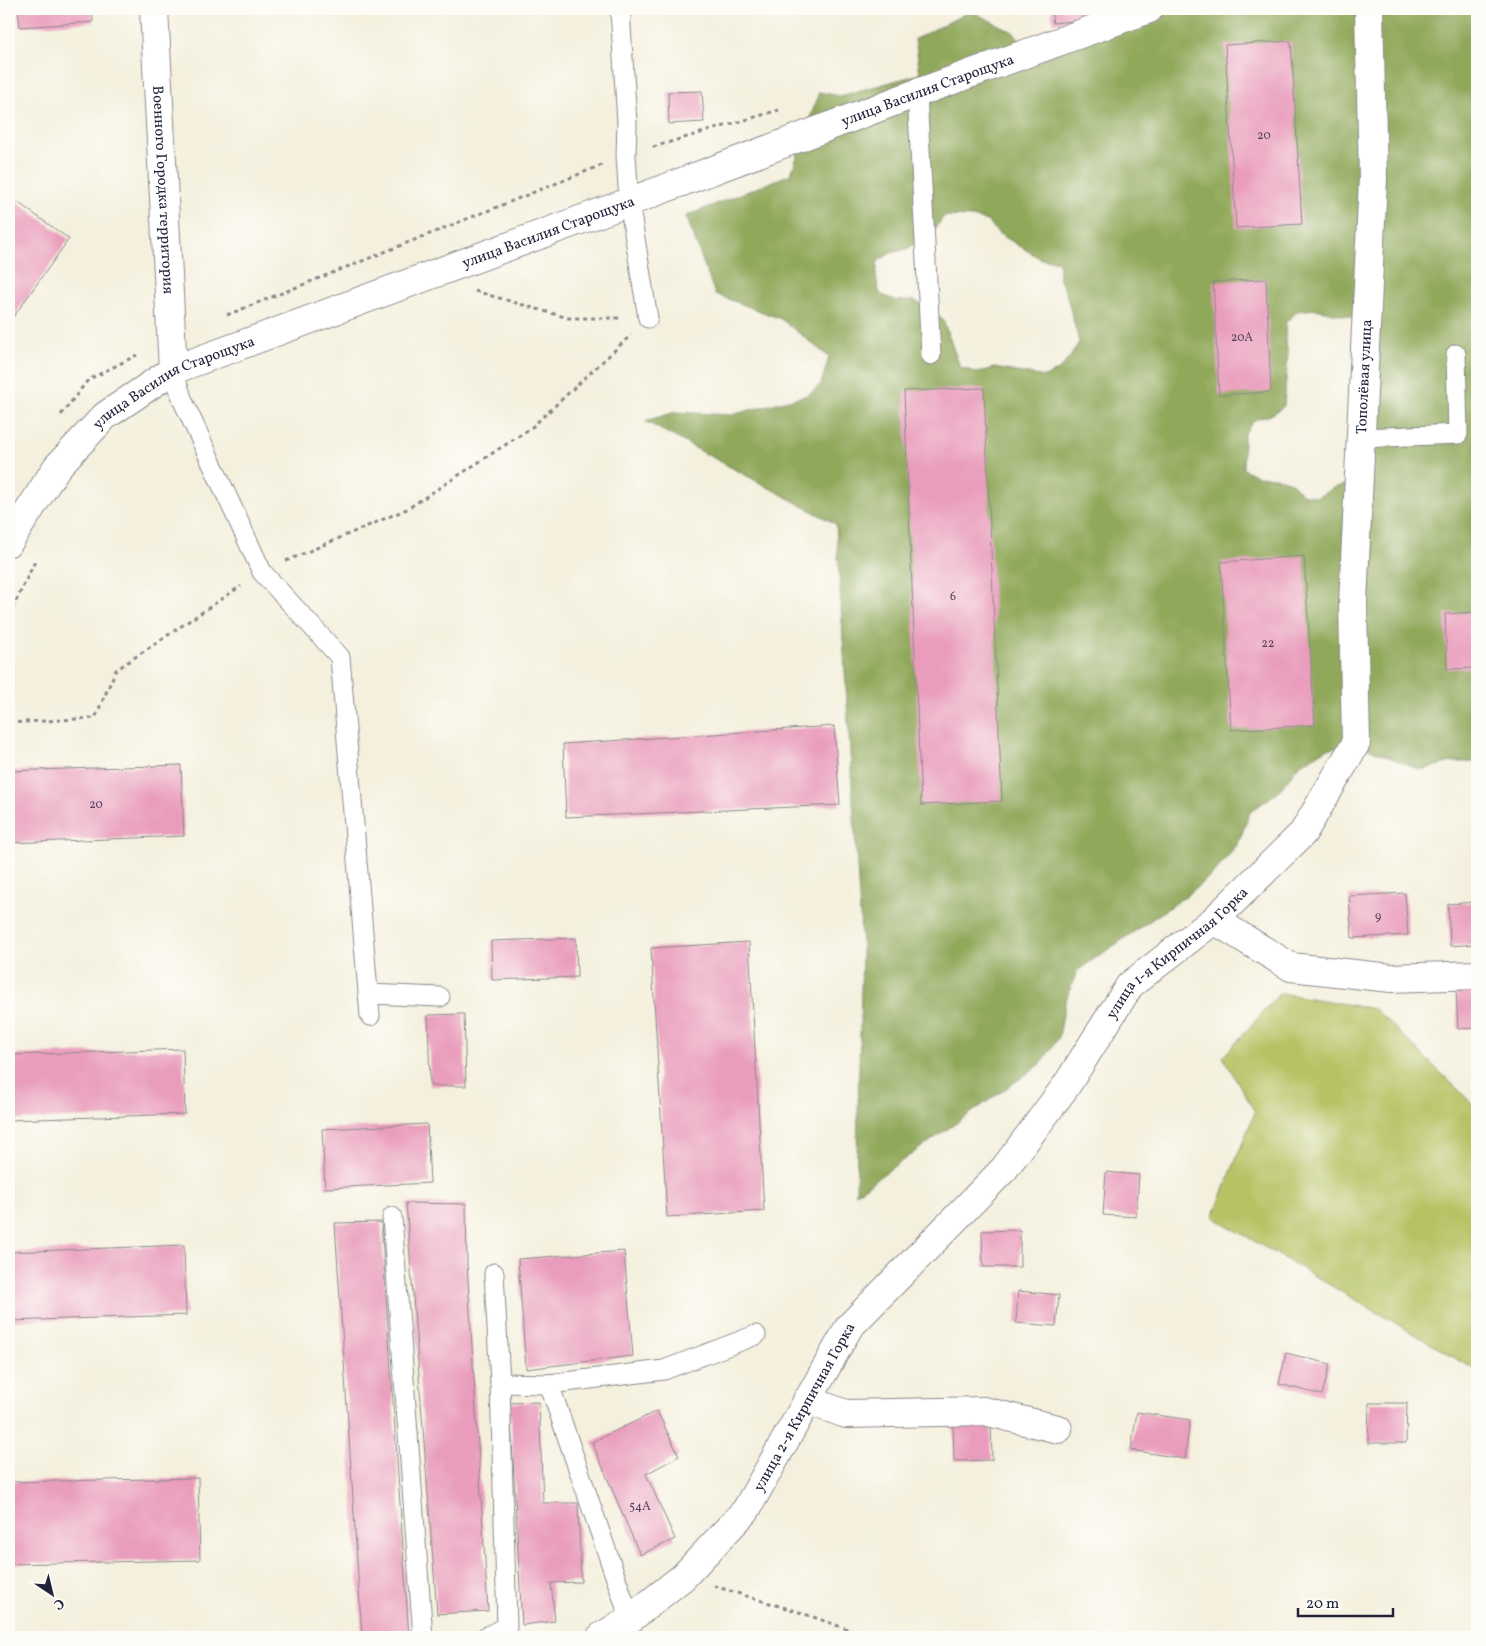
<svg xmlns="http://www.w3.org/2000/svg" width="1486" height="1646" font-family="Vollkorn,serif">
  <rect width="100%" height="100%" fill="#fdfcf7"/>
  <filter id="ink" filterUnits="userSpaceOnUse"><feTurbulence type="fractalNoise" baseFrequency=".02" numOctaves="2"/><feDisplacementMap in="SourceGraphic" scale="10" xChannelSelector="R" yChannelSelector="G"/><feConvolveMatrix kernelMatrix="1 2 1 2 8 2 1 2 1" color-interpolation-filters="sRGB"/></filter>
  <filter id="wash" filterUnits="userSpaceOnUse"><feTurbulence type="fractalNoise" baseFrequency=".0096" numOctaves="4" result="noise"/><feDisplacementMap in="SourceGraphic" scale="20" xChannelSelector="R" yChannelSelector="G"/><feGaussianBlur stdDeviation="1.12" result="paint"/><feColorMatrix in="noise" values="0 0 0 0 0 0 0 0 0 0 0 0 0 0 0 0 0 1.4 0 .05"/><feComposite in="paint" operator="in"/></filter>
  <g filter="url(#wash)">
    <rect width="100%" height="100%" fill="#f4f0dd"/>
    <!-- green -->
    <polygon fill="#b6c264" stroke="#6c7250" points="1280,993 1375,1009 1477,1108 1477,1368 1474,1369 1213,1217 1255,1112 1223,1057"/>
    <!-- forest -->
    <path fill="#90a85a" stroke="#59654a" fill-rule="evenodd" d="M1138,9H1477V762H1452L1420,770L1356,743L1327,749L1299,765L1278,792L1250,812L1238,844L1215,872L1190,893L1077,971L1065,1003L1059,1037L1041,1064L856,1193L862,948L836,524L645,421L676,412L731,415L808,395L821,384L829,357L781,319L715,294L686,216L791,174L819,92L840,96L920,74L915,39L971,11L1013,32L1036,63ZM944,216L972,217L987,221L998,233L1041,259L1059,261V278L1066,293L1079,342L1071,356L1060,369L1045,377L994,368L977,373L960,367L943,320L914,300L897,301L880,294L876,277L878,261L891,253L907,249L934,230ZM1315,309L1374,322L1378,372L1366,479L1333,488L1318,497L1302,494L1291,482L1275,477L1257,476L1243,469L1244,434L1254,420L1271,415L1284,406L1288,354L1285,339L1286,322L1298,311Z"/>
    <g id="blocks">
      <!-- building -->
      <g fill="#e99cbb">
        <polygon points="18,9 92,9 93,22 20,27"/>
        <polygon points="1051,9 1081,9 1082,20 1053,23"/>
        <polygon points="1291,41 1302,224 1236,228 1225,45"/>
        <polygon points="702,91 704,122 669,124 668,92"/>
        <polygon points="9,196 69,239 9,323"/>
        <polygon points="1266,279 1271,392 1219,395 1213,282"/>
        <polygon points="984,388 1002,801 921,805 904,391"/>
        <polygon points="1304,556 1315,725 1231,730 1221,562"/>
        <polygon points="1477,612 1477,668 1447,669 1445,614"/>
        <polygon points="834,726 840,805 566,817 563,744"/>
        <polygon points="181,765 184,836 9,843 9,771"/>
        <polygon points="1405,893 1408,935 1352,938 1349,896"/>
        <polygon points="1477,902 1477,944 1450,946 1448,904"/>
        <polygon points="576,938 577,977 492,980 491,941"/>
        <polygon points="749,942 764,1211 667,1217 651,948"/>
        <polygon points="1477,989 1477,1028 1458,1029 1456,990"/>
        <polygon points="464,1014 466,1086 430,1086 428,1015"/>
        <polygon points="183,1049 185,1114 9,1120 9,1055"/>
        <polygon points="427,1124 430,1183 325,1188 322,1129"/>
        <polygon points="1106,1172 1139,1175 1136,1217 1103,1215"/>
        <polygon points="406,1203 466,1204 467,1263 488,1611 437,1614"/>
        <polygon points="381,1222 409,1637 362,1637 335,1223"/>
        <polygon points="1020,1230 1020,1267 983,1267 982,1231"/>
        <polygon points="184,1245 186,1315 9,1321 9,1252"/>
        <polygon points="624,1251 633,1356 526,1369 518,1259"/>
        <polygon points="1018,1291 1059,1295 1056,1326 1016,1323"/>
        <polygon points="1286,1353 1330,1364 1322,1395 1279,1384"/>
        <polygon points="539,1402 543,1503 578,1503 581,1582 551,1583 555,1621 522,1625 510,1403"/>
        <polygon points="1369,1403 1407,1403 1406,1443 1368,1443"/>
        <polygon points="657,1411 679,1456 646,1474 675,1539 640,1555 592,1442"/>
        <polygon points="1137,1412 1190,1420 1185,1459 1131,1450"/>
        <polygon points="991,1422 992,1460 954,1461 953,1424"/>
        <polygon points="198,1478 200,1560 9,1564 9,1482"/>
      </g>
    </g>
  </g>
  <g filter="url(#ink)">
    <use href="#blocks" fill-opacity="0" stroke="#8b898c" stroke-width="1"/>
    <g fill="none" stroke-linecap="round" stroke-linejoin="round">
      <defs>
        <g id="lane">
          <polyline points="620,9 627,123 626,155 629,202 648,318"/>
          <polyline points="917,93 931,355"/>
          <polyline points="173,370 183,401 262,572 340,657 370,1016"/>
          <polyline points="1361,438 1458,434 1456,354"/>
          <polyline points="368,994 440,997"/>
          <polyline points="392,1217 423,1637"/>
          <polyline points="500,1383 549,1384 630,1619"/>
          <polyline points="549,1384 664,1370 756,1335"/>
          <polyline points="485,1637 507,1627 500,1383 494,1273"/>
        </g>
        <g id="street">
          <path id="s1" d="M154,9L173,370"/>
          <path id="s2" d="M9,542L57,467L105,416L173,370L629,202L917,93L1149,9"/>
          <polyline points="1214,920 1291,967 1391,978 1477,975"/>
          <polyline points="807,1400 846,1414 984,1411 1058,1429"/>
          <path id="s3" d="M601,1637L630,1619L683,1577L746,1510L849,1327L1004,1169L1066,1086L1130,985L1214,920L1303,833L1356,743L1353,603L1373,179L1369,9"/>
        </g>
      </defs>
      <!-- lane casing -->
      <use href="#lane" stroke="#8b898c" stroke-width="21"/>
      <!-- street casing -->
      <use href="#street" stroke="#8b898c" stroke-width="30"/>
      <!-- path -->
      <g stroke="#8b898c" stroke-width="3" stroke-dasharray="4 4" stroke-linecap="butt">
        <polyline points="653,147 779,110"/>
        <polyline points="475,291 568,318 622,318"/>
        <polyline points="227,315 602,165"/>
        <polyline points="61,415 88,380 137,355"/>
        <polyline points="286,561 407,509 531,428 631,335"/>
        <polyline points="9,616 36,559"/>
        <polyline points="9,723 95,718 116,670 241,586"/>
        <polyline points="714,1586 799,1612 870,1637"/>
      </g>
      <!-- lane -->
      <use href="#lane" stroke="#fff" stroke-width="19"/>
      <!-- street -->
      <use href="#street" stroke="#fff" stroke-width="28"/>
    </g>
  </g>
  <g text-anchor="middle" stroke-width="4" stroke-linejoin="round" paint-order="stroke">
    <!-- number labels -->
    <g font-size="12" fill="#54405b">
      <text x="1264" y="139">20</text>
      <text x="1242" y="341">20А</text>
      <text x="953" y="600">6</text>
      <text x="1268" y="647">22</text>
      <text x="96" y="808">20</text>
      <text x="1378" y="920">9</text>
      <text x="640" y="1510">54А</text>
    </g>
    <!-- street labels -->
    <g font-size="15" fill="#22223b" stroke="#fdfcf7">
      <text dy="5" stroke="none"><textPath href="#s2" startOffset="1046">улица Василия Старощука</textPath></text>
      <text dy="5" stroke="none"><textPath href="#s1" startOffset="181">Военного Городка территория</textPath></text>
      <text dy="5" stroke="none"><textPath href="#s2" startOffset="641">улица Василия Старощука</textPath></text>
      <text dy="5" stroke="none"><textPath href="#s3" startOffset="1550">Тополёвая улица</textPath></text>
      <text dy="5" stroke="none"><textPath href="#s2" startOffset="236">улица Василия Старощука</textPath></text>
      <text dy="5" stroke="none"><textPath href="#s3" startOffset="904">улица 1-я Кирпичная Горка</textPath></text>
      <text dy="5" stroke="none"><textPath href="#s3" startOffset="312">улица 2-я Кирпичная Горка</textPath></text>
    </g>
  </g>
  <!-- margin -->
  <rect width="1486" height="1646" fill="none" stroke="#fdfcf7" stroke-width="30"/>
  <!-- north arrow -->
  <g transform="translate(52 1594) rotate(145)" stroke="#fdfcf7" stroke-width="4" paint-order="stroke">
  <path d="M0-4L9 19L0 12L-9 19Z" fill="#22223b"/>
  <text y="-8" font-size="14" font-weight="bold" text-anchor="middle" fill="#22223b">С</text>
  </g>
  <!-- scale -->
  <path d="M1298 1608v8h95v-8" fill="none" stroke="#22223b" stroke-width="2.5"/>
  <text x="1306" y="1608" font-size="15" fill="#22223b" stroke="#fdfcf7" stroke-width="4" paint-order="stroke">20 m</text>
</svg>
